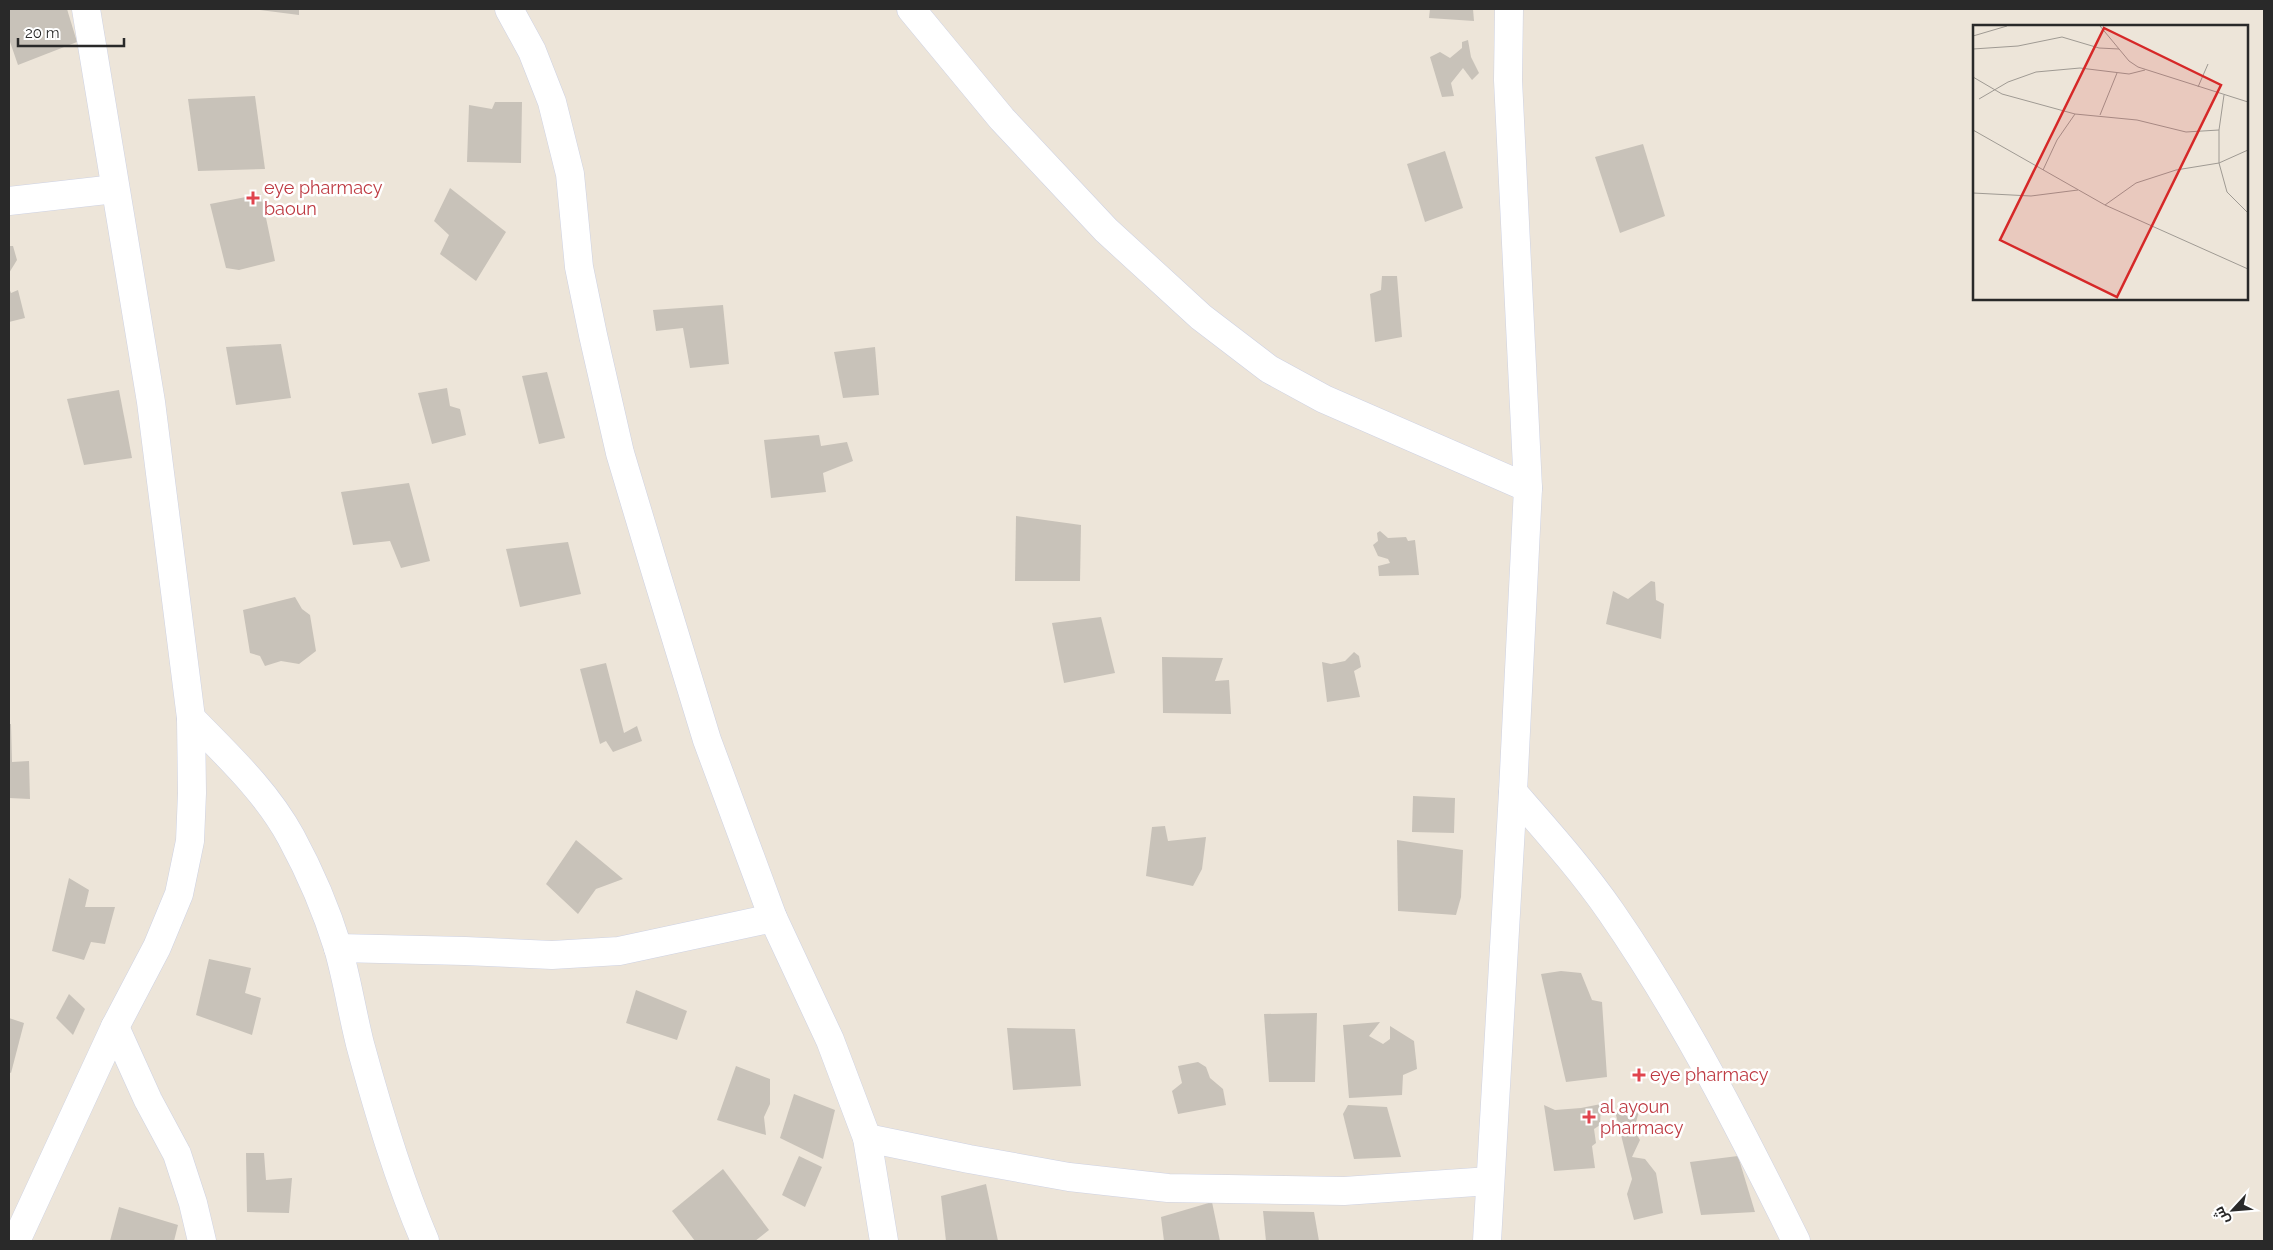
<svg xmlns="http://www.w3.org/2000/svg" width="2273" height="1250" font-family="Raleway,Cairo,sans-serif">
  <rect width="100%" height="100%" fill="#ede5d9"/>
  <!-- building -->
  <g fill="#c8c2b9">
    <polygon points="9,9 67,9 77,42 18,65 9,39"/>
    <polygon points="261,9 299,9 299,15 260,10"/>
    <polygon points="1430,9 1473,9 1474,21 1429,18"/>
    <polygon points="1468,40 1471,57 1479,73 1472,80 1463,68 1451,83 1454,96 1442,97 1430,57 1440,52 1450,58 1462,48 1462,42"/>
    <polygon points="255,96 265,169 198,171 188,99"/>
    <polygon points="495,102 522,102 521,163 467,162 469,105 492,109"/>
    <polygon points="1643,144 1665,216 1620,233 1595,157"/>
    <polygon points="1445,151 1463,208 1425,222 1407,164"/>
    <polygon points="450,188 506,232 476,281 440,254 449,235 434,221"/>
    <polygon points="261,194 275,261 239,270 226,268 210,204"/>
    <polygon points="9,246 13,246 17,260 9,273"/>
    <polygon points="1382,276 1397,276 1402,337 1375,342 1370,294 1381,290"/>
    <polygon points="9,288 11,293 18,290 25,318 9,322"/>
    <polygon points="723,305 729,364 690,368 683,328 656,331 653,310"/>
    <polygon points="281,344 291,398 236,405 226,347"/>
    <polygon points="875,347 879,395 843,398 834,352"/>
    <polygon points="547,372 565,438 539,444 522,376"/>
    <polygon points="447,388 450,406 460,409 466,435 432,444 418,393"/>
    <polygon points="119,390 132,458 84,465 67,399"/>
    <polygon points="819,435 821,446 847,442 853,461 823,473 826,492 771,498 764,440"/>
    <polygon points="409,483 430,561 401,568 390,541 353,545 341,492"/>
    <polygon points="1016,516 1081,525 1080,581 1015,581"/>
    <polygon points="1380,531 1388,538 1406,537 1408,541 1415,540 1419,575 1379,576 1378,566 1390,563 1388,559 1378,556 1373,545 1378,541 1377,533"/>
    <polygon points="568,542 581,594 520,607 506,549"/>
    <polygon points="1651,581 1655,582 1656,600 1664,604 1661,639 1606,624 1613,591 1628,599"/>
    <polygon points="295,597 302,609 310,615 316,651 299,664 281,661 265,666 260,656 250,653 243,610"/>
    <polygon points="1101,617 1115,673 1064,683 1052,623"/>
    <polygon points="1354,652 1359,656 1361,667 1354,671 1360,697 1327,702 1322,662 1331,664 1345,661"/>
    <polygon points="1162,657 1223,658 1215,681 1229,680 1231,714 1163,713"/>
    <polygon points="606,663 624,733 637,726 642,741 613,752 606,741 600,744 580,669"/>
    <polygon points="9,724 11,724 12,762 29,761 30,799 9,798"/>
    <polygon points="1413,796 1455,798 1454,833 1412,832"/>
    <polygon points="1165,826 1168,841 1206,837 1202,869 1193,886 1146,876 1152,827"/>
    <polygon points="576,840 623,879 596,889 578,914 546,884"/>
    <polygon points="1397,840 1463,850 1461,897 1456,915 1398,911"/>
    <polygon points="69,878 89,890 85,907 115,907 105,944 91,942 84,960 52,951"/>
    <polygon points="209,959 251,968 245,993 261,998 252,1035 196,1015"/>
    <polygon points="1561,971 1581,973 1592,1000 1602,1002 1607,1077 1566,1082 1541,974"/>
    <polygon points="636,990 687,1011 677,1040 626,1023"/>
    <polygon points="69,994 85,1009 73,1035 56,1018"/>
    <polygon points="1317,1013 1315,1082 1269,1082 1264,1014"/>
    <polygon points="9,1018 24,1023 11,1073 9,1072"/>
    <polygon points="1380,1022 1369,1036 1383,1044 1390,1039 1390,1026 1414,1041 1417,1069 1403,1075 1402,1095 1349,1098 1343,1025"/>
    <polygon points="1007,1028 1075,1029 1081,1086 1013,1090"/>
    <polygon points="1198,1062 1206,1067 1210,1078 1223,1089 1226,1105 1178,1114 1172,1091 1182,1083 1178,1066"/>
    <polygon points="736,1066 770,1079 770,1104 764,1117 766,1135 717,1120"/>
    <polygon points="794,1094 835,1110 823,1159 780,1138"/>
    <polygon points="1601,1104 1600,1125 1594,1129 1596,1143 1592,1146 1595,1168 1554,1171 1544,1105 1555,1110 1581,1108"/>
    <polygon points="1348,1105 1387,1107 1401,1157 1354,1159 1343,1114"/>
    <polygon points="1615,1111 1639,1111 1634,1130 1640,1140 1632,1157 1645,1159 1656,1173 1663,1213 1634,1220 1627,1194 1632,1179"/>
    <polygon points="246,1153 264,1153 266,1180 292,1178 289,1213 247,1212"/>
    <polygon points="799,1156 822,1167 805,1207 782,1195"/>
    <polygon points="1738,1156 1755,1212 1701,1215 1690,1162"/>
    <polygon points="723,1169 769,1230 755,1241 695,1241 672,1211"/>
    <polygon points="986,1184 998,1241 946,1241 941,1196"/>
    <polygon points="1212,1202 1220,1241 1164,1241 1161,1217"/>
    <polygon points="119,1207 178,1225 174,1241 110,1241"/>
    <polygon points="1263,1211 1314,1212 1319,1241 1266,1241"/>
  </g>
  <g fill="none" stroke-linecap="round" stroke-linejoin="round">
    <defs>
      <g id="minor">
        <polyline points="509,9 532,51 552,102 570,174 579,267 593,335 620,453 656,573 707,740 773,918 830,1040 867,1138 884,1241"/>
        <polyline points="9,201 115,189"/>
        <path d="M191,718C227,755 266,791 291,837C310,872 326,909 338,948C347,979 352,1012 360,1044C378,1110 398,1178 425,1241"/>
        <path d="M1513,792C1547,831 1582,870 1611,912C1683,1016 1740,1128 1796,1241"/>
        <polyline points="338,948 465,951 552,955 619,951 773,918"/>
        <polyline points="115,1027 148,1100 177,1154 193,1203 202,1241"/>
        <polyline points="867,1138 969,1159 1069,1177 1168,1188 1344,1191 1490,1181"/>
        <polyline points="16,1241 115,1027 157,947 179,894 190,841 192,793 191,718 151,402 86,9"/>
      </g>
      <g id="tertiary">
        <polyline points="911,9 1002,119 1106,230 1201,317 1269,369 1324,399 1528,488"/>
        <polyline points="1487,1241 1513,792 1528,488 1508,80 1509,9"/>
      </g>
    </defs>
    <!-- minor casing -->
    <use href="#minor" stroke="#ced2e3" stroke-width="29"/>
    <!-- tertiary casing -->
    <use href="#tertiary" stroke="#ced2e3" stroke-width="29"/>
    <!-- minor -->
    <use href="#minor" stroke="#fff" stroke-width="28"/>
    <!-- tertiary -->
    <use href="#tertiary" stroke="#fff" stroke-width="28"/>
  </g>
  <!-- markers -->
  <g fill="#e0444e" stroke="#fff" stroke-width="2">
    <path d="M250.5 190.5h5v5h5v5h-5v5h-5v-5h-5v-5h5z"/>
    <path d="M1636.5 1067.5h5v5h5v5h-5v5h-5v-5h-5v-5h5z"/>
    <path d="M1586.5 1109.5h5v5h5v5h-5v5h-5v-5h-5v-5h5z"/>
  </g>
  <g text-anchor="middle" stroke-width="5" stroke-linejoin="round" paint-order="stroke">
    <!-- health labels -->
    <g font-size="18" fill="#be3a42" stroke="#fff" text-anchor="start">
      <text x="264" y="194">eye pharmacy<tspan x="264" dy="21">baoun</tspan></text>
      <text x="1650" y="1081">eye pharmacy</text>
      <text x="1600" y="1113">al ayoun<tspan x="1600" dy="21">pharmacy</tspan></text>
    </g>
  </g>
  <!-- overview -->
  <g transform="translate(1973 25)">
    <rect width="275" height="275" fill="#ede5d9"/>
    <path fill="none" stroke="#9f9a93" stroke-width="1" d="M127,1L156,36L165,42L275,77M0,11L34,1M0,24L45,21L89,12L126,23L146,24M0,52L29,69L102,89L164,95L213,107L246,105M225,62L235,39M251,70L246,105V138L254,167L275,188M6,74L35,57L63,47L107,43L156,49L172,45M127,90L144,48M0,105L132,180L275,244M70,145L84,115L102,89M0,168L58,171L105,165M132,180L163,158L203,145L246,138L275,125"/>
    <path fill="#d62828" fill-opacity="0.15" stroke="#d62828" stroke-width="2.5" d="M131,3L248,60L144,272L27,215Z"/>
    <rect width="275" height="275" fill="none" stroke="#292929" stroke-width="2.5"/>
  </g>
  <!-- border -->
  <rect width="2273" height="1250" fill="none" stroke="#292929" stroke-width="20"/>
  <!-- north arrow -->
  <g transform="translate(2233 1210) rotate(244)" stroke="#ffffff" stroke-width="4" paint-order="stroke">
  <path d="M0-4L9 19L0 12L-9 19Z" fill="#292929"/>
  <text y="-8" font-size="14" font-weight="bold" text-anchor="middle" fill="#292929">ش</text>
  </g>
  <!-- scale -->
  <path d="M18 38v8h106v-8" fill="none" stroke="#292929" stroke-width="2.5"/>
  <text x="25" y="38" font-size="15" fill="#292929" stroke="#ffffff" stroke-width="4" paint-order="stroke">20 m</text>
</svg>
